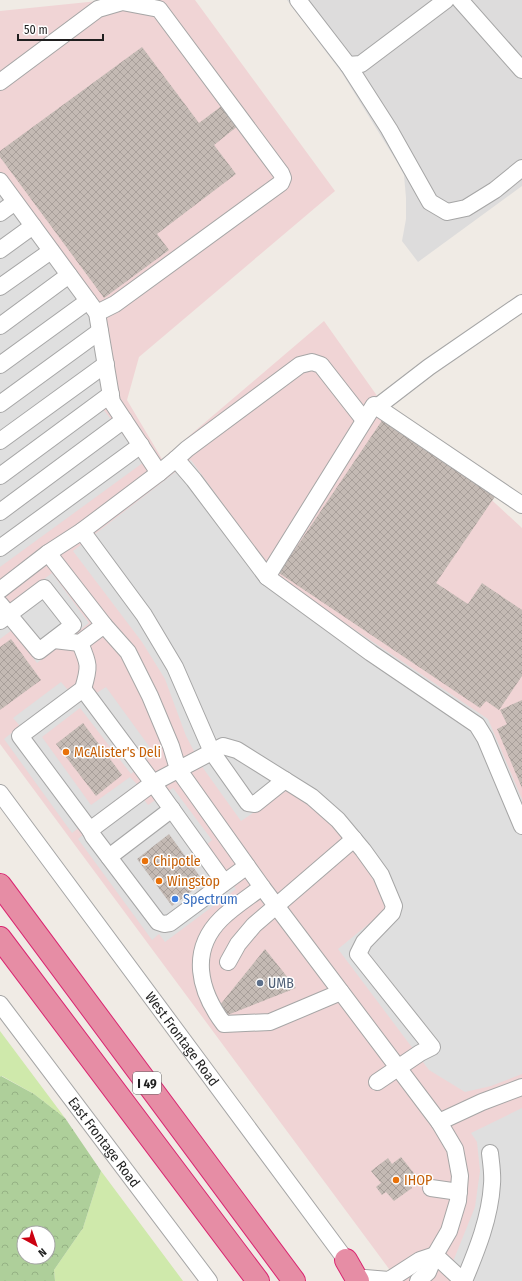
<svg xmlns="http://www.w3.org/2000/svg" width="522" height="1281" font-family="'Fira Sans Condensed',sans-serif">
  <defs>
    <pattern id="forest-crowns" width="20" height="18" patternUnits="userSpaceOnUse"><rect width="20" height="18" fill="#aecf9a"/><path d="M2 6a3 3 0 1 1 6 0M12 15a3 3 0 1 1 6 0" fill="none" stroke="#95b184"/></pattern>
    <pattern id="building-cross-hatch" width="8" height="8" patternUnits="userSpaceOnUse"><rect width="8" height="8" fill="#c4bab4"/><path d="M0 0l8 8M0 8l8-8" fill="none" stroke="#a89f9a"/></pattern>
  </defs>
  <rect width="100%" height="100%" fill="#f0ebe5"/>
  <!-- residential -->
  <polygon fill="#dddcdc" points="287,0 522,0 522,186 418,262 402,241 406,219 406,198 404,175 397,162 342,73"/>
  <!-- commercial -->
  <polygon fill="#f0d4d5" points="108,0 195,0 335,191 139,357 127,400 162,459 324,321 385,407 405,420 522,528 522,1281 398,1281 0,744 0,11"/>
  <!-- grass -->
  <g fill="#cfe9ab">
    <polygon points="0,1031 65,1118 34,1094 2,1076 0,1077"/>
    <polygon points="101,1171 183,1281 55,1281 54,1270 83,1228"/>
  </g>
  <!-- forest -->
  <path fill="url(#forest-crowns)" fill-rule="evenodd" d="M1,1076L34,1094L65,1118L101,1171L83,1228L54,1270L55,1281H0V1077ZM24,1233H48V1257H24Z"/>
  <!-- parking -->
  <g fill="#dfdfdf">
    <polygon points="0,191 94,318 103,409 144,462 0,567"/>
    <polygon points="191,460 276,577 488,719 522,799 522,1074 491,1086 465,1092 429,1070 338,949 387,909 385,901 367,869 354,849 323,813 289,789 241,821 203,768 186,736 165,679 142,642 73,551"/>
    <polygon points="52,573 89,623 37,663 12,630 0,639 0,612"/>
    <polygon points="80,681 92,696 106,687 154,753 131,774 80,708 42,737 91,805 130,777 137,784 72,833 4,739 20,726 13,718 61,682 68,690"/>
    <polygon points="173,788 212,840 204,847 236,889 165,942 159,934 152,940 78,839 85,833 143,798 148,805"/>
    <polygon points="522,1108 522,1281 450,1281 454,1259 475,1207 480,1171 477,1142 471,1133"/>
  </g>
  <!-- building -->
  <g fill="url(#building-cross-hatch)">
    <polygon points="142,47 199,123 223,105 239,125 214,145 236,174 157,234 169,250 104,298 0,157 0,151"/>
    <polygon points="383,419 496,495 436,583 468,604 482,583 522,610 522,676 499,710 486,701 480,708 279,573"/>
    <polygon points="11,639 41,680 0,710 0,647"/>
    <polygon points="522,700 522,788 497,729 507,724 500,710"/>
    <polygon points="83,723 122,775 96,796 56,744"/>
    <polygon points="169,834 204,882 172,906 137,859"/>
    <polygon points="265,949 296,988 215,1020 211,1016"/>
    <polygon points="401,1157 417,1177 409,1184 412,1188 394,1201 386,1192 382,1195 376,1187 381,1183 371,1171 388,1158 392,1164"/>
  </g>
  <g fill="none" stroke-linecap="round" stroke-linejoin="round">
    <defs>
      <g id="minor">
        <polyline points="298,0 348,65 361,64 446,0"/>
        <polyline points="460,0 522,70"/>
        <polyline points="348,65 389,129 430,202 447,212 466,208 495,190 522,168"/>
        <polyline points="0,82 98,9 122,2 159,9 281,173 283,178 281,183 115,304 97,313"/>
        <polyline points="0,181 97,313 112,402 159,473 176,459 194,480 267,577 371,653 477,725 485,738 522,826"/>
        <polyline points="0,213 15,202"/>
        <polyline points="0,250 33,226"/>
        <polyline points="0,287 51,251"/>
        <polyline points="0,326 69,275"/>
        <polyline points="0,365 88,301"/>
        <polyline points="0,404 100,331"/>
        <polyline points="377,407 429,367 522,303"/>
        <polyline points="0,441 106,364"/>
        <polyline points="176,459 187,449 300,365 312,362 321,365 364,420"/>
        <polyline points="0,476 111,394"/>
        <polyline points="0,512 124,420"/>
        <polyline points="82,531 144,615 175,667 212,752 248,803 255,804 285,780"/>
        <polyline points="0,548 141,445"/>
        <polyline points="48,553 104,625 128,652 150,696 171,746 178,769 262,887 439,1122 482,1102 522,1087"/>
        <polyline points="267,577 374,405 522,505"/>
        <polyline points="0,590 48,553 82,531 159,473"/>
        <polyline points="0,604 39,651 73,625 44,588 0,621"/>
        <polyline points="54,640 80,643 104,625"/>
        <path d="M80,643C89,664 90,666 83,689"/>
        <path id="s1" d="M0,793L346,1260L353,1267"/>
        <polyline points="90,830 93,836 158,922 164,924 170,923 247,866"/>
        <polyline points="109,857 172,809"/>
        <polyline points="224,882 153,783 83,689 20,736 90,830 153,783 223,746 237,750 312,797 338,820 363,850 381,875 394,906 392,913 364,942 358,954 432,1047 420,1053 377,1082"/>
        <path d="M262,887C249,897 233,907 221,919C189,951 199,991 224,1024L270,1022L341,992"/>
        <polyline points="228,962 238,944 254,925 354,839"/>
        <path id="s2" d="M0,1004L209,1281"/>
        <polyline points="431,1188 459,1192"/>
        <polyline points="435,1255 463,1281"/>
        <polyline points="365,1278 389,1280 420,1260 435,1255"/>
        <polyline points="418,1281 428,1272 435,1255 449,1231 458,1201 460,1176 455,1149 439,1122"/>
        <path d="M464,1281C477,1250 490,1218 492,1184C493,1174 491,1163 490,1153"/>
      </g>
      <g id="highway">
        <polyline points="0,885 294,1281"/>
        <polyline points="0,938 258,1281"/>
        <polyline points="346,1260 358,1281"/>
      </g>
    </defs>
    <!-- minor casing -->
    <use href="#minor" stroke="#a6a6a6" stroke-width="18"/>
    <!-- highway casing -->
    <use href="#highway" stroke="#da2671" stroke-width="24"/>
    <!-- minor -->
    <use href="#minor" stroke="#fff" stroke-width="16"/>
    <!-- highway -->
    <use href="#highway" stroke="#e68da5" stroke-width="22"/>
  </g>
  <!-- markers -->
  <g fill="#e8710a" stroke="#fff" stroke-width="1.5">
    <circle cx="66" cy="752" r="4"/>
    <circle cx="145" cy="861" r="4"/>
    <circle cx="159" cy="881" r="4"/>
    <circle cx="396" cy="1180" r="4"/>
  </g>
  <circle fill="#3f7fe0" stroke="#fff" stroke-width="1.5" cx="175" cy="899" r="4"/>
  <circle fill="#5c6f8a" stroke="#fff" stroke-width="1.5" cx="260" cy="983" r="4"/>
  <g text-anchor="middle" stroke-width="3" stroke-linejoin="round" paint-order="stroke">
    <!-- shield labels -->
    <rect fill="#fff" stroke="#626262" stroke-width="1" x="133" y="1072" width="28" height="22" rx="3"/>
    <g font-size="13" font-weight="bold" fill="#1f1f1f">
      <text x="147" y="1088">I 49</text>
    </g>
    <!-- food labels -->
    <g font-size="14" fill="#c56008" stroke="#fff" text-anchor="start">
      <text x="74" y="757">McAlister's Deli</text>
      <text x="153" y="866">Chipotle</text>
      <text x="167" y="886">Wingstop</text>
      <text x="404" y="1185">IHOP</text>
    </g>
    <!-- shop labels -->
    <g font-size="14" fill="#366cbe" stroke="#fff" text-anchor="start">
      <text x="183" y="904">Spectrum</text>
    </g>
    <!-- service labels -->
    <g font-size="14" fill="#4e5e75" stroke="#fff" text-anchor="start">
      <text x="268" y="988">UMB</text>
    </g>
    <!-- street labels -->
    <g font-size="14" fill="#1f1f1f" stroke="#fff">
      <text dy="5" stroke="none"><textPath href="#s1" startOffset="306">West Frontage Road</textPath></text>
      <text dy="5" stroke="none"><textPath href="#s2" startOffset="173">East Frontage Road</textPath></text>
    </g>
  </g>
  <!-- north arrow -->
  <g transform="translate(36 1245) rotate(140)"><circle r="19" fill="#ffffff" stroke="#a5a5a5"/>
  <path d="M0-3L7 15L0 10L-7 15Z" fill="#cc0111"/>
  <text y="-6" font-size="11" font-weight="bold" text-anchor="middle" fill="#1f1f1f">N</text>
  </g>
  <!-- scale -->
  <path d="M18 34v6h85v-6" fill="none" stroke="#1f1f1f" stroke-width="2"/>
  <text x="24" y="34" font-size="12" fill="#1f1f1f" stroke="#ffffff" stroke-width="3" paint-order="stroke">50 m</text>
</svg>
